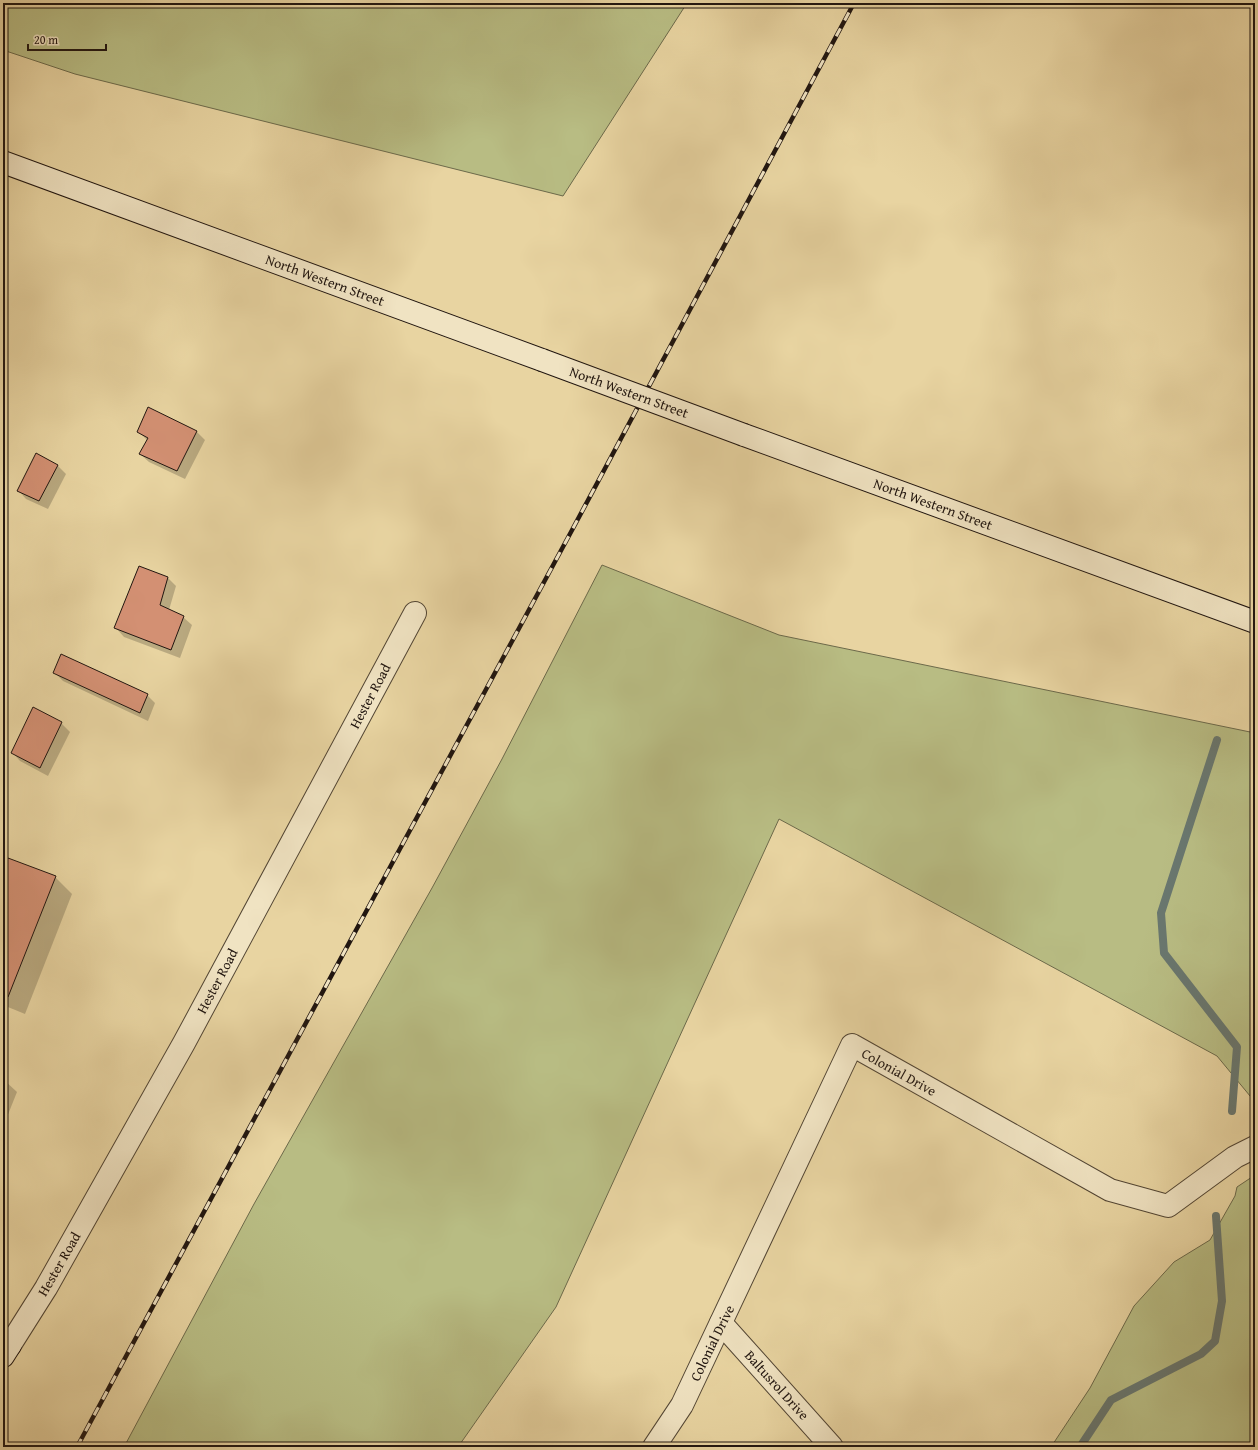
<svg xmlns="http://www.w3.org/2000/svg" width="1258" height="1450" font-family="'Gentium Book Plus',serif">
  <rect width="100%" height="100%" fill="#e8d4a1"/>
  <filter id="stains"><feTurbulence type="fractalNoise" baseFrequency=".005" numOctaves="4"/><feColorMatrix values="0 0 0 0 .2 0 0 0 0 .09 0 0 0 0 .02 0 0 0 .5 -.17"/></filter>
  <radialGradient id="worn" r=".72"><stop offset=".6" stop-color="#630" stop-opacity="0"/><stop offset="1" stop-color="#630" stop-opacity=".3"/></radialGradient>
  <!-- green -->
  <g fill="#b8bc83" stroke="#6c694a">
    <polygon points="3,3 687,3 563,196 75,74 3,50"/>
    <polygon points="602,565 779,635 1255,733 1255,1102 1217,1056 779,819 556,1307 458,1447 124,1447 254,1204 432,888 502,759"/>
    <polygon points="1255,1175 1255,1447 1051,1447 1090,1388 1134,1306 1174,1262 1210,1240 1235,1196 1237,1187"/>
  </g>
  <!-- shadow -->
  <g fill="#0003">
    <polygon points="138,431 196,431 205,440 185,479 149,462 140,454 148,441"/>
    <polygon points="36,455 58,466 66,474 48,509 26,499 18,490"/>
    <polygon points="139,567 168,578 176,586 169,610 183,617 192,625 180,658 124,637 116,628"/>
    <polygon points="55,673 147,695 155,703 148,721 63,681"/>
    <polygon points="61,723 70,732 48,776 20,761 12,752"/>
    <polygon points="3,873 55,877 72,894 25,1014 3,1005"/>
    <polygon points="3,1079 17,1092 3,1127"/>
  </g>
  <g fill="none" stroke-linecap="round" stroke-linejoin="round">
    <!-- stream -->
    <g stroke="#69776f" stroke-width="8">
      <polyline points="1217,740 1161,913 1164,953 1237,1047 1232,1111"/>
      <polyline points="1080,1447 1111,1400 1201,1354 1215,1341 1222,1301 1216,1216"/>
    </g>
  </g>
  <!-- building -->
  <g fill="#d39073" stroke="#211610">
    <polygon points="148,407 197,431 177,471 139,454 148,438 137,432"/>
    <polygon points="36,453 58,465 39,501 17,491"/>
    <polygon points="139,566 168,577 160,605 184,616 171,650 114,628"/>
    <polygon points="61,654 148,694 140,713 53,673"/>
    <polygon points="33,707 62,722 40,768 11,753"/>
    <polygon points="8,858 56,876 8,997 3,995 3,870"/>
  </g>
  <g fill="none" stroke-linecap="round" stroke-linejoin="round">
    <defs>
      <g id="minor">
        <polyline points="721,1323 832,1447"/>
        <polyline points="654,1447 682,1405 852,1045 1110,1190 1168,1206 1235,1157 1255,1147"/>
      </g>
      <polyline id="tertiary" points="10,1345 46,1288 184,1043 415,613"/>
      <g id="secondary">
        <polyline points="3,162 542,360"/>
        <polyline points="744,435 1255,622"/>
        <polyline points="3,1343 10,1345 3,1356"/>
      </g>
    </defs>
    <!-- minor casing -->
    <use href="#minor" stroke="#534634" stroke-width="24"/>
    <!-- tertiary casing -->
    <use href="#tertiary" stroke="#534634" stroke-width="24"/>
    <!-- secondary casing -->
    <use href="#secondary" stroke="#211610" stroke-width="24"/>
    <!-- minor -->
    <use href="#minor" stroke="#f0e3c2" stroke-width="22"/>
    <!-- tertiary -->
    <use href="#tertiary" stroke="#f0e3c2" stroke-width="22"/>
    <!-- secondary -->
    <use href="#secondary" stroke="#f0e3c2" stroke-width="22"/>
    <defs>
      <polyline id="rail" points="77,1447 571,532 854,3"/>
    </defs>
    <!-- rail casing -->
    <use href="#rail" stroke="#211610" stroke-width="4.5"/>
    <!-- rail -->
    <use href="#rail" stroke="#f0e3c2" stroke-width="3" stroke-dasharray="9" stroke-linecap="butt"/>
    <defs>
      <polyline id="secondary-bridge" points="542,360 744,435"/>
    </defs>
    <!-- secondary-bridge casing -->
    <use href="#secondary-bridge" stroke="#211610" stroke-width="24" stroke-linecap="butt"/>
    <!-- secondary-bridge -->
    <use href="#secondary-bridge" stroke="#f0e3c2" stroke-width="22"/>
  </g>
  <g text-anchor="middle" stroke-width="3" stroke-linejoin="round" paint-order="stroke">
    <!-- street labels -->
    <g font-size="14" fill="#211610" stroke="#f0e3c2">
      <text transform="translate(325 280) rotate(20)" y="5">North Western Street</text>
      <text transform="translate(629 392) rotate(20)" y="5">North Western Street</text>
      <text transform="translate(933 504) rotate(20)" y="5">North Western Street</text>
      <text transform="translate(370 696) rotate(-62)" y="5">Hester Road</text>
      <text transform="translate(217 981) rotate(-62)" y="5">Hester Road</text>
      <text transform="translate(899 1072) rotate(29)" y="5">Colonial Drive</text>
      <text transform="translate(59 1264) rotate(-60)" y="5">Hester Road</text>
      <text transform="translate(712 1343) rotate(-64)" y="5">Colonial Drive</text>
      <text transform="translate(777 1385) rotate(48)" y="5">Baltusrol Drive</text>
    </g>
  </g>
  <!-- margin -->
  <rect width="1258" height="1450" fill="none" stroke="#e8d4a1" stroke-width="16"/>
  <rect x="4" y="4" width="1250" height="1442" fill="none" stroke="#211610" stroke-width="2"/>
  <rect x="8" y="8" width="1242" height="1434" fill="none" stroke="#211610"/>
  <!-- scale -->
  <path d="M28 44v6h78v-6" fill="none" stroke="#211610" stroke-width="2"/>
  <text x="34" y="44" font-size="12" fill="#211610" stroke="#f0e3c2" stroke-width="3" paint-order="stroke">20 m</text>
  <rect width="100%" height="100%" filter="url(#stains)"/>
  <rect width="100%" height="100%" fill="url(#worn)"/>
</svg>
